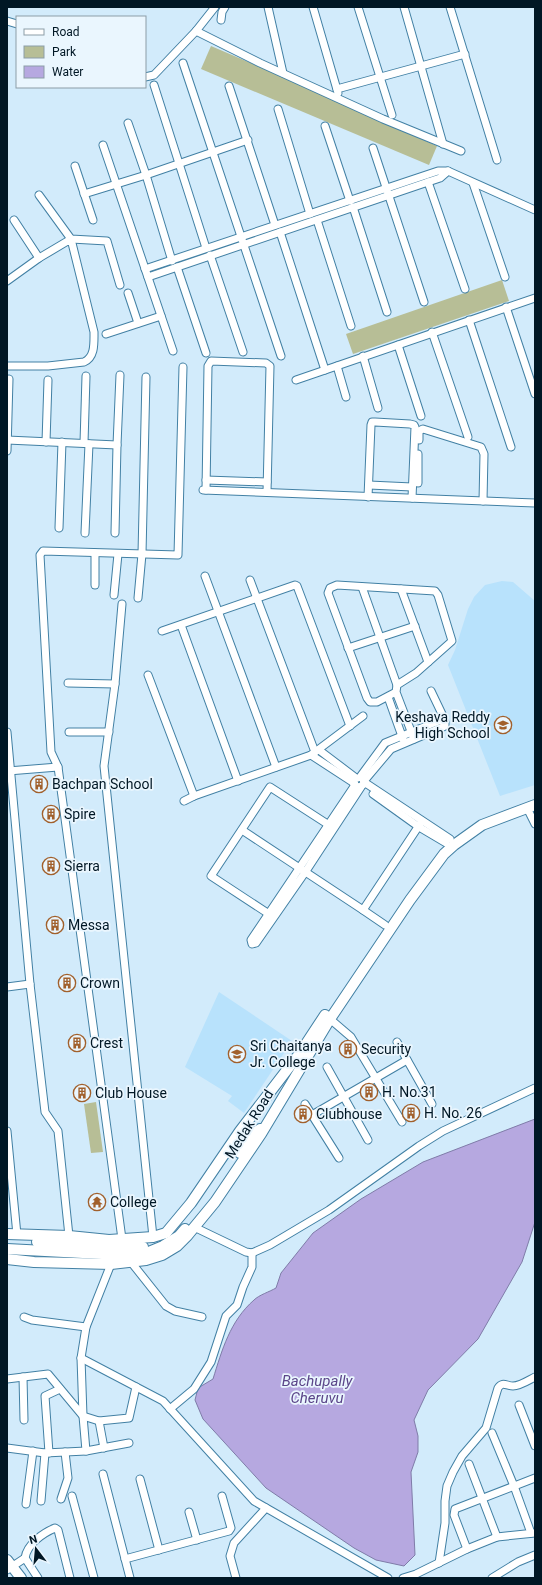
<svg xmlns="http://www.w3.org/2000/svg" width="542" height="1585" font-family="Roboto,sans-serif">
  <rect width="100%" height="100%" fill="#d2ebfb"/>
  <!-- built -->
  <g fill="#b8e2fc">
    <polygon points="502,581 513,582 535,601 535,785 500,796 448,665 455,650 468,609 474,597 485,585"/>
    <polygon points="219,992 292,1041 244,1113 228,1101 232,1096 185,1067"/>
  </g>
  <!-- green -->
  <g fill="#b7be96">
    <polygon points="211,46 286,78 437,146 429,165 201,69"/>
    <polygon points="502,280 509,301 353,354 346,334"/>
    <polygon points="96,1102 103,1152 91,1153 84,1104"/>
  </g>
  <!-- water -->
  <path fill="#b6a8e0" stroke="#7f7ca8" d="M535,1119V1222L522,1262L478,1339L428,1390L414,1420L418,1436V1452L411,1472L415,1555L404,1566L376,1560L354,1548L266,1488L203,1419L195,1400L198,1388L213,1379C222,1350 230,1321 254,1300C259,1295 269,1292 276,1288L281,1273L313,1233L361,1199L423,1162Z"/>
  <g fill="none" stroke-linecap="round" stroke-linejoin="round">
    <defs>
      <g id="minor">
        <polyline points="268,7 283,73"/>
        <polyline points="313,7 338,93"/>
        <polyline points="358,7 392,115"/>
        <polyline points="404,7 443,144"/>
        <polyline points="450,7 497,160"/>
        <polyline points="221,20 222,12 225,7"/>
        <polyline points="7,21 17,24"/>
        <polyline points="196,31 260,63 383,119 461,151"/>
        <polyline points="183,63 281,356"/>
        <polyline points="145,77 154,75 196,31 215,7"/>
        <polyline points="154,85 206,248"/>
        <polyline points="229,86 275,225"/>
        <polyline points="337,89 465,54"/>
        <polyline points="278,109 310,214"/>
        <polyline points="128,123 146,175 172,261"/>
        <polyline points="325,126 350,201"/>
        <polyline points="103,145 173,351"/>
        <polyline points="373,148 424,302"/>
        <polyline points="75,166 93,220"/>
        <polyline points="428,182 465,289"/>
        <polyline points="473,183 505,277"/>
        <polyline points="84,194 146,175 248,140"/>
        <polyline points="39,195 71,239 107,241 120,285"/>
        <polyline points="353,207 387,312"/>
        <polyline points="14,220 39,258"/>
        <polyline points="317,220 351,326"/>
        <polyline points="280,232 325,370"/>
        <polyline points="210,255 243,352"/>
        <polyline points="177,267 206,353"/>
        <polyline points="145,269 438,171 448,171 535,210"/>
        <polyline points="148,277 428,182 440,178 448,171"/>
        <path d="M7,281L39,258L71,239L94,332C94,344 95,357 84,362L48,366H7"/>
        <polyline points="128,293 138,323"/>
        <polyline points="506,307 535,394"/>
        <polyline points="469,320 511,447"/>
        <polyline points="432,332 468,437"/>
        <polyline points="106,334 161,316"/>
        <polyline points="398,345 421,416"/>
        <polyline points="363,356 378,408"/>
        <polyline points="337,366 346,397"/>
        <polyline points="296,380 535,298"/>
        <polyline points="7,440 117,445"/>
        <polyline points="419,440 419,431 423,429 481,447 484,454 483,501"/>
        <polyline points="46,442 48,380"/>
        <polyline points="84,443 86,376"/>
        <polyline points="7,451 9,379"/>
        <polyline points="206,480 267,482"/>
        <polyline points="418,483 418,454"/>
        <polyline points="369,485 412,487"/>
        <polyline points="203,490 535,503"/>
        <polyline points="206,490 208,366 211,361 266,363 270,366 267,492"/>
        <polyline points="368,497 371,425 372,422 375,422 410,424 414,425 415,427 412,498"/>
        <polyline points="59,528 62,442"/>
        <polyline points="85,533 89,444"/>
        <polyline points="115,533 117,445 120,375"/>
        <polyline points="205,576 276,767"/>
        <polyline points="250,580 315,752"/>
        <polyline points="95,585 95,553"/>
        <polyline points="362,587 397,685"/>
        <polyline points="401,589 428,662"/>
        <polyline points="114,595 118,554"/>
        <polyline points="138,598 142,554 146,377"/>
        <polyline points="122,604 115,684 104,766 153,1237"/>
        <polyline points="181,625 238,781"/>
        <polyline points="162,631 295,585 297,586 350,726"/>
        <polyline points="348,648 415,626"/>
        <polyline points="148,675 194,796"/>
        <polyline points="68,683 115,684"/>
        <polyline points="431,691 442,714 441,720"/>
        <polyline points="396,692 377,702 370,702 367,698 328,593 330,588 337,585 435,591 438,595 452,641 416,673 397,685 396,692 414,739"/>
        <polyline points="388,697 403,739"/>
        <polyline points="7,732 30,984 45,1112 58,1131 69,1236"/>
        <polyline points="69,732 109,732"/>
        <polyline points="319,750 356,778"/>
        <polyline points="311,755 354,783"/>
        <polyline points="8,771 58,767"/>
        <polyline points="360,777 363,779 364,784 361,786 358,787 354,784 355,779 360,777 385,743 441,720"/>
        <polyline points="364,781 391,749 445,726 445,722 441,720"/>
        <polyline points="364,782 450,839"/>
        <polyline points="355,785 251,940 252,944 256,943 306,871 361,787"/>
        <polyline points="373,794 419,827 446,843"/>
        <polyline points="184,801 194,796 311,755 363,716"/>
        <polyline points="527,808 535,824"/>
        <polyline points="242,830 363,910 422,821"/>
        <polyline points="363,910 385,925"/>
        <polyline points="272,916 211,876 270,787 332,827"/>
        <polyline points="7,987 30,984"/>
        <polyline points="330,1019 351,1037 402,1122"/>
        <polyline points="397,1042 432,1104"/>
        <polyline points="327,1067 368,1140"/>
        <polyline points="305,1104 339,1158"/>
        <polyline points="312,1115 407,1060"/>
        <polyline points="7,1131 17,1235"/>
        <polyline points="194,1227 246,1252 252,1253 270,1245 329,1210 419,1146 443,1131 535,1088"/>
        <polyline points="122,1239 58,767 51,752 40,555 43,551 178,555 183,367"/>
        <polyline points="131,1262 166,1306 175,1311 202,1317"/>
        <polyline points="24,1317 32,1320 86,1327"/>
        <polyline points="81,1358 163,1401 254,1501 388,1578"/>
        <polyline points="23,1377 24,1420"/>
        <polyline points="7,1379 48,1374 83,1416 99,1421 129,1418 136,1387"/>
        <polyline points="519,1405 535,1446"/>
        <polyline points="170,1409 194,1389 211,1362 226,1316 237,1305 243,1287 252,1267 252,1253"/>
        <polyline points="99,1421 104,1448"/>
        <polyline points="492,1433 514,1486 531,1533"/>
        <polyline points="7,1448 45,1453 86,1451 129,1443"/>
        <polyline points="86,1451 83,1416 81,1358 86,1327 111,1264"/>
        <polyline points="49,1453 45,1396 60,1389"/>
        <polyline points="469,1464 497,1537"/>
        <polyline points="103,1474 130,1578"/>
        <polyline points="140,1479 159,1550"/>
        <polyline points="72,1496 94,1578"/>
        <polyline points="61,1499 68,1478 65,1452"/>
        <polyline points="41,1501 45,1453"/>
        <polyline points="26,1504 33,1451"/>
        <polyline points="189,1512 197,1540"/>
        <polyline points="467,1549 454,1515 455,1509 535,1478"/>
        <polyline points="25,1558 38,1578"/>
        <polyline points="125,1559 229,1531 231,1528 222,1496"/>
        <path d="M439,1563L445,1523V1501L447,1486L453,1472L462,1456L486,1428L498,1388C503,1381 506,1386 513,1386C520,1386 529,1380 535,1377"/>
        <path d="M7,1570L25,1558C27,1544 43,1533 55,1528L58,1530L70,1578"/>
        <polyline points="236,1578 230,1556 234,1543 266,1508"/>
        <polyline points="403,1578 416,1574 467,1549 497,1537 535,1533"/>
        <polyline points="492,1578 518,1562 535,1555"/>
      </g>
      <g id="primary">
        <polyline points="240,1153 250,1136 260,1129"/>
        <polyline points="7,1234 69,1236 109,1240 153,1237 166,1233 191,1203 240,1131 300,1053 325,1015"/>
        <polyline points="37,1242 113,1248 143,1247"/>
        <polyline points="7,1249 121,1255 146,1253 163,1246 179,1236 185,1229"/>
        <polyline points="7,1259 34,1262 111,1264 146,1260 162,1255 177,1246 187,1236 215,1202 261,1134 330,1019 410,900 444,854 454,845 482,825 535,805"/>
        <polyline points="7,1560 21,1578"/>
      </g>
    </defs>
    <!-- minor casing -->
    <use href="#minor" stroke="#4280a4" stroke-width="9"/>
    <!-- primary casing -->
    <use href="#primary" stroke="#4280a4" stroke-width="12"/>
    <!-- minor -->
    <use href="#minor" stroke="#fff" stroke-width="7"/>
    <!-- primary -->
    <use href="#primary" stroke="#fff" stroke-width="10"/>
  </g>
  <!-- icons -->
  <defs>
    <symbol id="school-ring" viewBox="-11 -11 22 22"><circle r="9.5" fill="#eaf6fe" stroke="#a1602c" stroke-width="1.5"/><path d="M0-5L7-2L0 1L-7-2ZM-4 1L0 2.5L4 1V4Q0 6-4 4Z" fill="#a1602c"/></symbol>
    <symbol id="building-ring" viewBox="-11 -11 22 22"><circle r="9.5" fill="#eaf6fe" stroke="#a1602c" stroke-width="1.5"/><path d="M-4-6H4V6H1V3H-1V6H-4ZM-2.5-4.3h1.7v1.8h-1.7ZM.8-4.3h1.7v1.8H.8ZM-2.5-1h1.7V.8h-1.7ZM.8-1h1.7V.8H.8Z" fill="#a1602c"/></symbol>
    <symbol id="university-ring" viewBox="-11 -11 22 22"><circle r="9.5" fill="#eaf6fe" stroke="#a1602c" stroke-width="1.5"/><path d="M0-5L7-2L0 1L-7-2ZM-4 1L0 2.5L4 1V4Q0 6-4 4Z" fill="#a1602c"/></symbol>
    <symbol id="temple-ring" viewBox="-11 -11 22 22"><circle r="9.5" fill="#eaf6fe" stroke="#a1602c" stroke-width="1.5"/><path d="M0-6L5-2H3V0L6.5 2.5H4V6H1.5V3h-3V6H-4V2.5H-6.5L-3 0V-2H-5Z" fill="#a1602c"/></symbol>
  </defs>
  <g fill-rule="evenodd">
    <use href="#school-ring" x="493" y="715" width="20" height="20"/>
    <use href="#building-ring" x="29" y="774" width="20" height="20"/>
    <use href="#building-ring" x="41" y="804" width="20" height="20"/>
    <use href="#building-ring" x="41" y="856" width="20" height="20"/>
    <use href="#building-ring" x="45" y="915" width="20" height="20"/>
    <use href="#building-ring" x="57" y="973" width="20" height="20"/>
    <use href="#building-ring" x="67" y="1033" width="20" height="20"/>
    <use href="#building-ring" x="338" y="1039" width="20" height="20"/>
    <use href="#university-ring" x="227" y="1044" width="20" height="20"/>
    <use href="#building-ring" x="359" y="1082" width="20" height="20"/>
    <use href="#building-ring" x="72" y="1083" width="20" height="20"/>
    <use href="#building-ring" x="401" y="1103" width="20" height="20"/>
    <use href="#building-ring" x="293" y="1104" width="20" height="20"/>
    <use href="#temple-ring" x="87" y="1192" width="20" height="20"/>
  </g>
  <g text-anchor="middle" stroke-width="3.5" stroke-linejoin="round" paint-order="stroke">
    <!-- poi labels -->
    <g font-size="14" fill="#001725" stroke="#eaf6fe" text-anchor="start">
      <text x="490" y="722" text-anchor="end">Keshava Reddy<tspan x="490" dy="16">High School</tspan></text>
      <text x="52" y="789">Bachpan School</text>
      <text x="64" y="819">Spire</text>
      <text x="64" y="871">Sierra</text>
      <text x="68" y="930">Messa</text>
      <text x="80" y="988">Crown</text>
      <text x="90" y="1048">Crest</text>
      <text x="250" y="1051">Sri Chaitanya<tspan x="250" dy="16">Jr. College</tspan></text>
      <text x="361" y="1054">Security</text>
      <text x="382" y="1097">H. No.31</text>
      <text x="95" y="1098">Club House</text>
      <text x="424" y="1118">H. No. 26</text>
      <text x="316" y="1119">Clubhouse</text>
      <text x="110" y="1207">College</text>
    </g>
    <!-- street labels -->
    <g font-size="14" fill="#001725" stroke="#eaf6fe">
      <text transform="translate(249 1124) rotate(-58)" y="5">Medak Road</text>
    </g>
    <!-- water labels -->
    <g font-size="15" font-style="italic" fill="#5b4589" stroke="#eaf6fe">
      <text x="317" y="1386">Bachupally<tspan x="317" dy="17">Cheruvu</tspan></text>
    </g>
  </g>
  <!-- border -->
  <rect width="542" height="1585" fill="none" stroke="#001725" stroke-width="16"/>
  <!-- legend -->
  <rect x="16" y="16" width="130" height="72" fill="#eaf6fe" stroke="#8c9da7"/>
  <rect x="24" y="29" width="20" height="6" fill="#ffffff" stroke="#8c9da7"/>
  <text x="52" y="36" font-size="12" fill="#001725">Road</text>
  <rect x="24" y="46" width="20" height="12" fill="#b7be96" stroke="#8c9da7"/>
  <text x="52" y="56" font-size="12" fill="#001725">Park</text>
  <rect x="24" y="66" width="20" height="12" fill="#b6a8e0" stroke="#8c9da7"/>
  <text x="52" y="76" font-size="12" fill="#001725">Water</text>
  <!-- north arrow -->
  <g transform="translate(36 1549) rotate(344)" stroke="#eaf6fe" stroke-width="3" paint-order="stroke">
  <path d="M0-3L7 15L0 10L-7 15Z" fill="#001725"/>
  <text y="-6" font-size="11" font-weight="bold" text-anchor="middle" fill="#001725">N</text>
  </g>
</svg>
